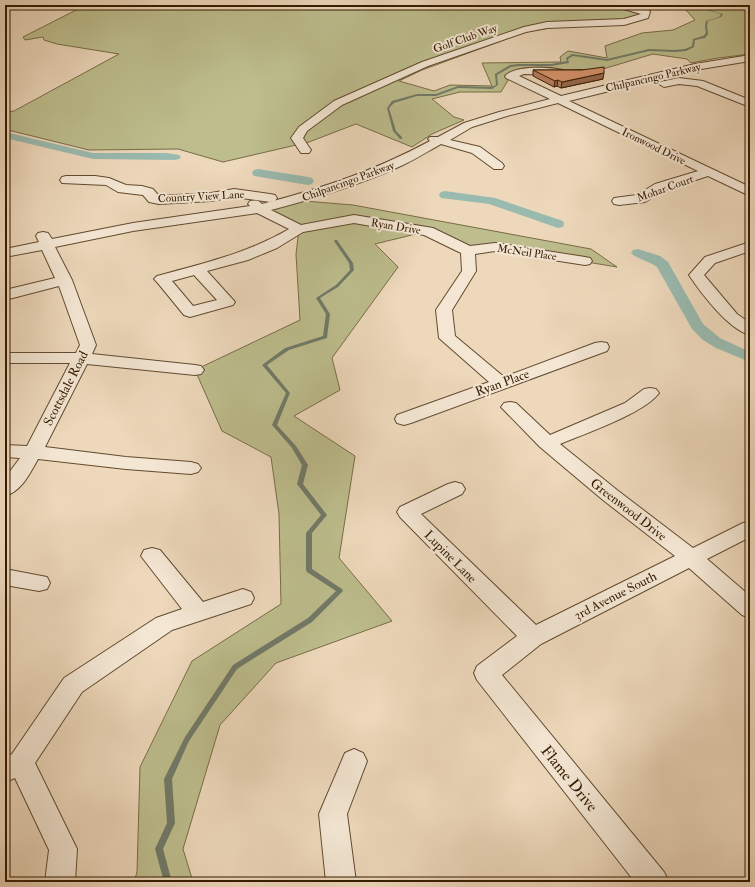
<svg xmlns="http://www.w3.org/2000/svg" width="755" height="887" font-family="'IM FELL Double Pica',serif">
  <rect width="100%" height="100%" fill="#edd8bb"/>
  <filter id="stains"><feTurbulence type="fractalNoise" baseFrequency=".005" numOctaves="4"/><feColorMatrix values="0 0 0 0 .2 0 0 0 0 .09 0 0 0 0 .02 0 0 0 .5 -.17"/></filter>
  <radialGradient id="worn" r=".72"><stop offset=".6" stop-color="#630" stop-opacity="0"/><stop offset="1" stop-color="#630" stop-opacity=".3"/></radialGradient>
  <!-- green -->
  <g fill="#bdbd8d" stroke="#796c46">
    <polygon points="86,5 651,5 649,11 639,18 556,27 526,32 422,70 399,81 434,91 450,85 492,86 482,63 561,62 560,57 568,51 607,58 605,46 642,33 673,30 695,20 685,9 691,5 750,5 750,54 718,58 691,63 687,59 653,54 603,69 523,71 510,77 501,92 460,92 432,99 454,117 464,120 432,134 412,147 356,124 309,142 223,162 178,149 89,150 8,130 5,126 5,112 14,111 119,54 57,44 44,40 43,37 25,40 23,37"/>
    <polygon points="292,200 353,205 591,249 617,267 496,247 468,251 428,231 375,244 398,267 332,358 340,390 294,416 355,456 339,558 392,621 276,663 220,725 183,849 193,882 134,882 137,872 140,767 192,661 281,604 279,514 271,457 222,431 195,370 300,320 296,254 299,229 259,209"/>
  </g>
  <g fill="none" stroke-linecap="round" stroke-linejoin="round">
    <!-- stream -->
    <g fill="#717a69" fill-rule="evenodd">
      <polygon points="702,5 704,5 706,9 723,14 721,17 708,21 707,26 708,34 705,38 695,40 694,47 686,51 675,52 649,51 607,61 573,56 568,59 569,63 551,66 519,66 511,67 497,75 498,85 492,89 458,88 436,96 417,96 394,103 389,108 396,131 402,137 402,139 400,139 393,131 387,108 392,101 417,94 436,94 458,86 491,87 496,85 495,74 510,65 519,64 551,64 567,61 566,58 572,54 607,59 649,49 675,50 685,49 692,46 693,39 703,36 706,33 705,26 706,21 719,17 721,14 704,9"/>
      <polygon points="335,240 337,240 353,263 354,270 338,287 320,298 330,314 327,337 327,338 289,350 267,365 290,393 277,425 296,446 308,465 303,484 327,515 312,533 312,569 342,589 343,591 312,622 237,669 189,741 172,779 175,823 163,849 172,882 164,882 155,849 167,823 164,779 185,737 233,665 308,618 336,591 307,572 306,570 306,533 321,515 297,484 302,465 292,448 272,425 286,393 262,365 285,348 323,336 326,314 316,298 336,285 350,270 349,263 334,241"/>
    </g>
    <!-- canal -->
    <g fill="#99baaf" fill-rule="evenodd">
      <polygon points="5,132 93,153 167,153 179,155 181,157 179,159 175,160 93,159 5,138"/>
      <polygon points="258,169 308,177 312,178 314,181 312,184 308,185 254,176 252,173 254,170"/>
      <polygon points="445,191 495,198 563,221 564,224 563,227 558,228 489,204 441,198 439,195 441,192"/>
      <path d="M638,249L660,256L668,262L703,324L720,338L750,352V362L716,348L703,340L692,329L657,267C651,262 635,258 631,253L633,250Z"/>
    </g>
    <defs>
      <g id="minor">
        <polygon points="616,5 630,5 649,10 650,12 648,18 624,25 547,28 526,32 428,66 342,105 307,131 303,138 311,150 309,153 301,153 291,138 299,127 334,101 422,62 524,27 547,22 624,19 641,14 617,7"/>
        <path d="M750,55V61L695,70L569,101L750,187V196L708,176L665,190L645,202L619,205L614,204L612,201L614,198L637,195L655,184L698,171L558,103L507,116L472,127L450,140L480,147L502,163L504,166L502,169H494L472,153L441,144C428,151 416,159 403,165C360,185 316,198 271,210L301,225L354,215L433,228L470,246L495,243L585,257L590,258L592,261L590,264L585,265L495,251L475,254L476,271L452,310L455,336L504,377L595,343L601,342L607,343L609,347L607,351L411,423L404,425L397,423L395,419L397,415L489,382L439,338L436,310L462,271L461,253L424,235L354,223L303,232L277,248L248,260L207,271L235,302L233,305L190,317L184,315L157,282L154,279L157,276C204,263 246,254 289,229L257,213L133,231L55,247L72,280L96,345L92,354L195,365L201,366L204,370L201,374L195,375L87,364L45,447L126,457L191,462L198,464L201,468L198,472L191,474L126,469L38,459C30,473 22,491 5,496V478L20,458L5,457V445L27,446L70,363H5V353H76L80,345L59,286L5,300V290L55,278L42,250L5,257V249L39,242L36,236L38,233L43,232L48,233L52,239L133,223L250,206L248,204L250,201C255,200 259,200 262,204C323,188 374,171 430,141L428,139L430,137H438L464,123L499,112L550,99L506,78L505,76C515,65 549,67 563,70L564,72L563,74L559,75L524,74L519,76L561,96L695,64ZM194,275L217,300L193,306L172,281Z"/>
        <polygon points="679,78 703,81 750,100 750,107 697,86 679,84 664,87 659,84 660,82"/>
        <polygon points="66,176 95,176 109,178 126,185 142,186 153,189 159,196 211,193 234,189 270,194 275,195 277,198 275,201 270,202 234,197 211,201 159,204 149,202 143,195 118,192 106,185 62,183 60,180 62,177"/>
        <path d="M750,242V251L715,263L704,275L737,314L750,323V335C728,329 701,293 689,275L705,257Z"/>
        <path d="M650,388L656,389L659,393C645,413 584,434 560,444L617,490L693,548L743,523L750,521V537L707,559L750,596V618L742,615L689,568L541,644L502,675L664,872L669,882H635L477,680L474,673L477,666L517,636L400,517L397,512L400,507L448,484L455,482L462,484L465,489L462,494L421,514L536,625L675,556L603,500L540,447L501,407L504,403L510,402L516,403L550,435L625,403L644,389Z"/>
        <polygon points="152,548 160,550 203,602 243,589 251,592 254,598 251,604 172,630 82,692 35,763 77,849 75,882 45,882 49,850 15,778 5,782 5,757 12,754 64,678 156,618 182,609 141,556 144,550"/>
        <polygon points="5,569 47,577 50,583 47,589 39,591 5,585"/>
        <polygon points="354,749 363,753 367,761 347,814 356,882 326,882 319,814 345,753"/>
      </g>
    </defs>
    <!-- minor casing -->
    <use href="#minor" stroke="#634a2f" stroke-width="2"/>
    <!-- minor -->
    <use href="#minor" fill="#f3e6d3" fill-rule="evenodd"/>
  </g>
  <!-- wall -->
  <polygon fill="#b87e5d" stroke="#351b00" points="533,70 582,70 603,79 561,88 557,86 554,87 533,76"/>
  <!-- shaded-wall -->
  <g fill="#96674c" stroke="#351b00">
    <polygon points="604,73 603,79 561,88 562,82"/>
    <polygon points="558,80 557,86 554,87 555,81"/>
  </g>
  <!-- building -->
  <polygon fill="#d6936c" stroke="#351b00" points="604,67 604,73 562,82 558,80 555,81 533,70 582,70"/>
  <g text-anchor="middle" stroke-width="4" stroke-linejoin="round" paint-order="stroke">
    <!-- far-street labels -->
    <g font-size="11" fill="#351b00" stroke="#f3e6d3">
      <text transform="translate(465 38) rotate(-19)" y="4">Golf Club Way</text>
      <text transform="translate(653 77) rotate(-13)" y="4">Chilpancingo Parkway</text>
      <text transform="translate(654 146) rotate(26)" y="4">Ironwood Drive</text>
      <text transform="translate(348 181) rotate(-20)" y="4">Chilpancingo Parkway</text>
      <text transform="translate(665 188) rotate(-20)" y="4">Mohar Court</text>
      <text transform="translate(201 196) rotate(-3)" y="4">Country View Lane</text>
      <text transform="translate(396 226) rotate(9)" y="4">Ryan Drive</text>
      <text transform="translate(527 252) rotate(8)" y="4">McNeil Place</text>
    </g>
    <!-- street labels -->
    <g font-size="13" fill="#351b00" stroke="#f3e6d3">
      <text transform="translate(502 382) rotate(-20)" y="5">Ryan Place</text>
      <text transform="translate(65 388) rotate(-63)" y="5">Scottsdale Road</text>
      <text transform="translate(629 509) rotate(38)" y="5">Greenwood Drive</text>
      <text transform="translate(451 556) rotate(45)" y="5">Lupine Lane</text>
      <text transform="translate(615 595) rotate(-27)" y="5">3rd Avenue South</text>
    </g>
    <!-- near-street labels -->
    <g font-size="16" fill="#351b00" stroke="#f3e6d3">
      <text transform="translate(570 778) rotate(51)" y="6">Flame Drive</text>
    </g>
  </g>
  <!-- margin -->
  <rect width="755" height="887" fill="none" stroke="#edd8bb" stroke-width="20"/>
  <rect x="6" y="6" width="743" height="875" fill="none" stroke="#351b00" stroke-width="2"/>
  <rect x="10" y="10" width="735" height="867" fill="none" stroke="#351b00"/>
  <rect width="100%" height="100%" filter="url(#stains)"/>
  <rect width="100%" height="100%" fill="url(#worn)"/>
</svg>
